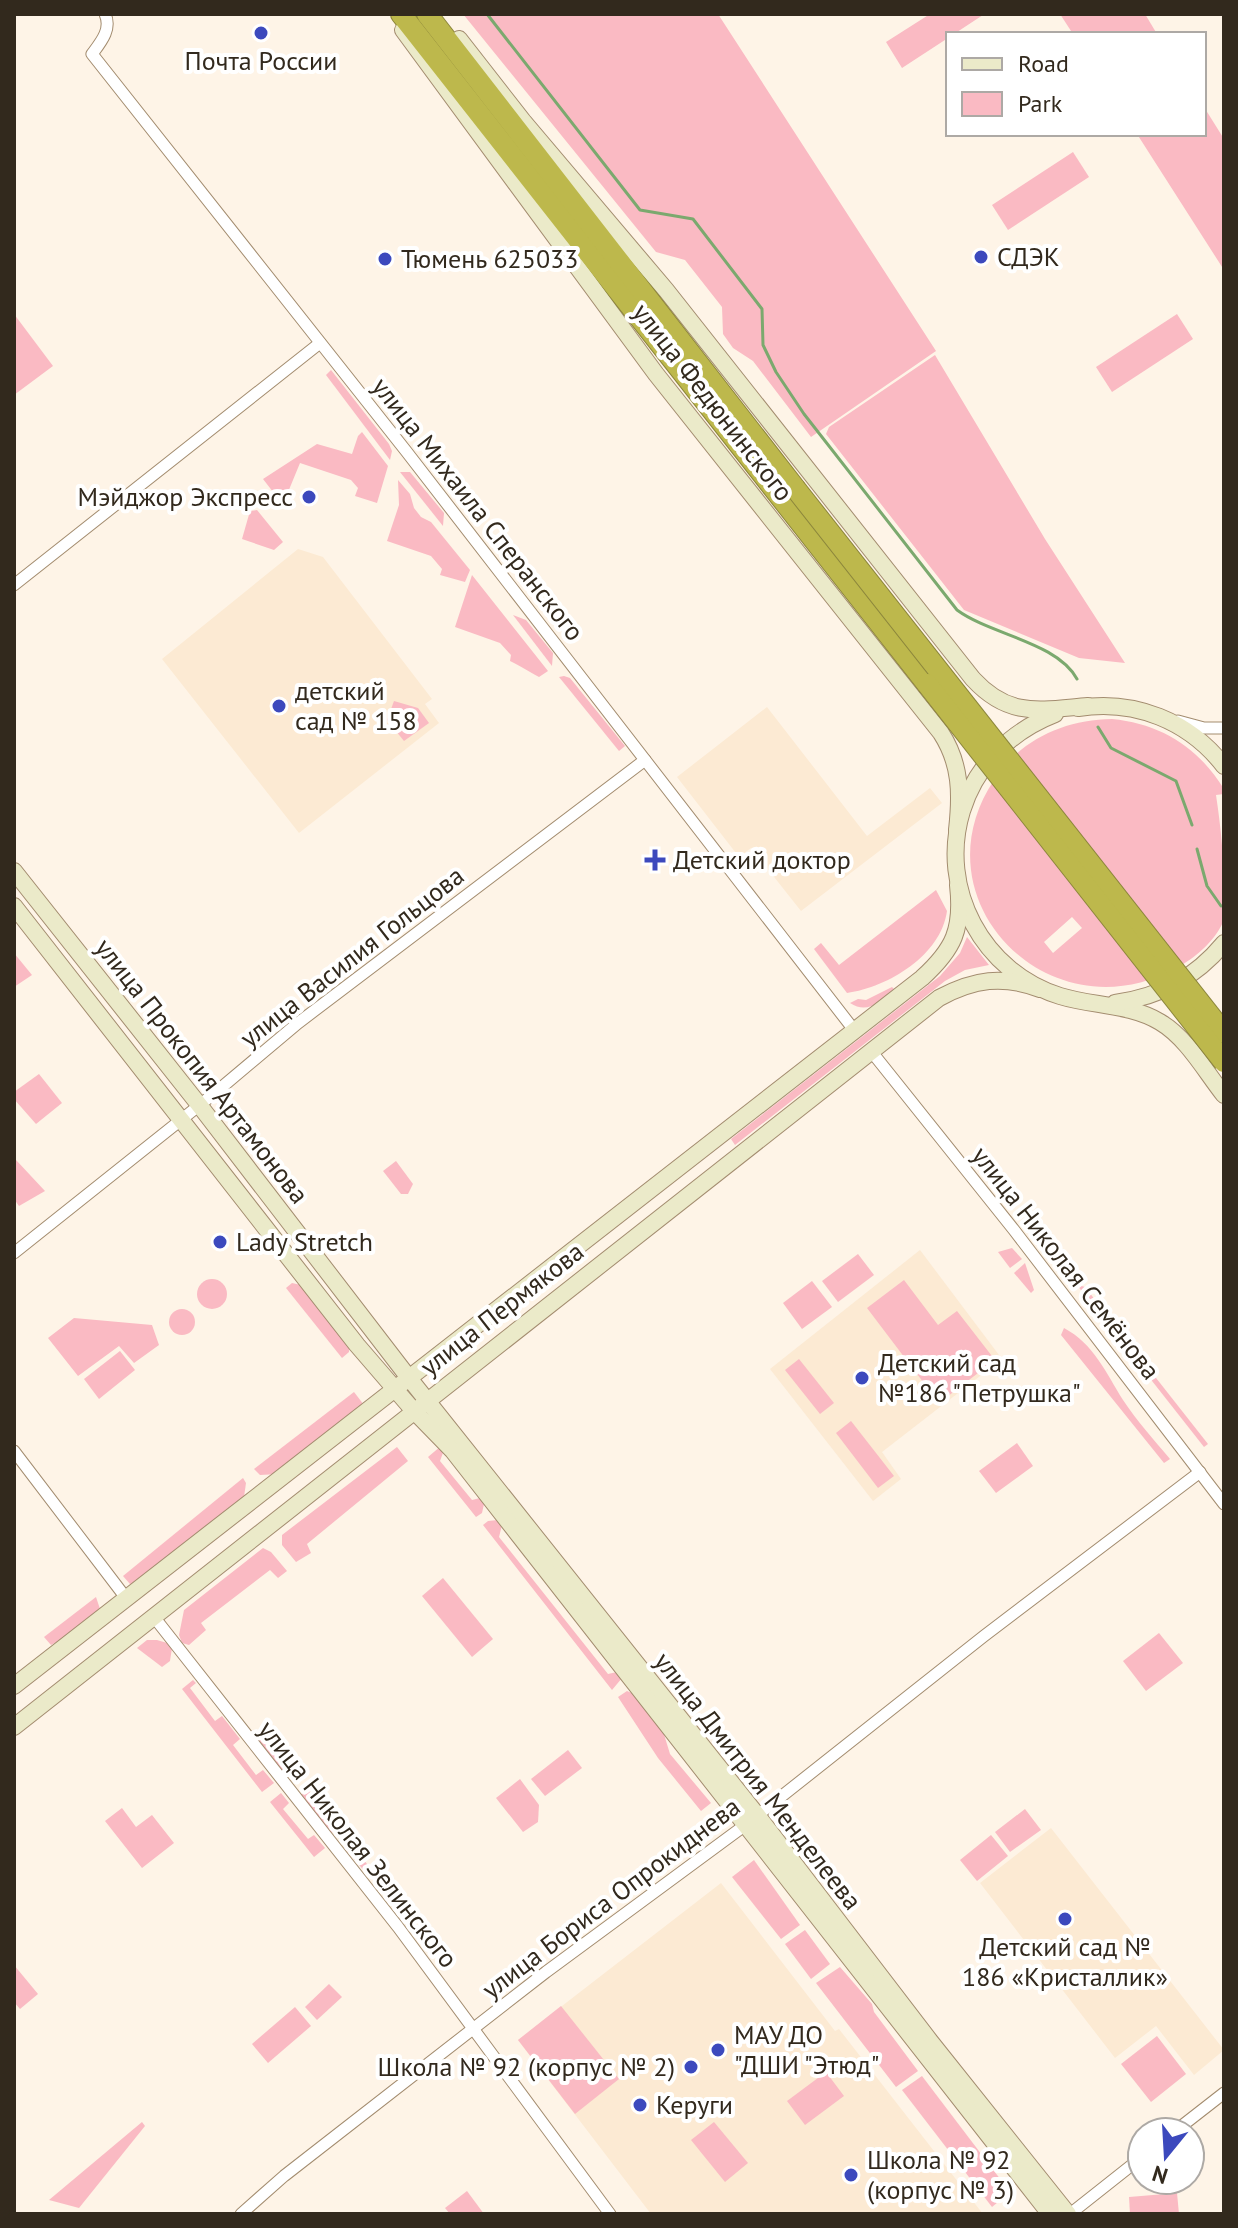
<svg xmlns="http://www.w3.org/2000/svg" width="1238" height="2228" font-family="'PT Sans',sans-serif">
  <rect width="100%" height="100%" fill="#fef4e7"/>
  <!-- built -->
  <g fill="#fcead3">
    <polygon points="298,549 323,557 432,699 425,704 439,723 299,833 162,659"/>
    <polygon points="767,707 867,836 930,788 942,803 801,911 751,848 739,857 677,777"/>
    <polygon points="920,1250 1002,1359 882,1452 901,1479 873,1501 770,1369"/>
    <polygon points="1051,1828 1224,2050 1194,2075 1156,2026 1115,2058 980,1883"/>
    <polygon points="721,1883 835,2031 839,2029 983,2214 651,2214 518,2040"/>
  </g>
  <!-- green -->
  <g fill="#fabac3" fill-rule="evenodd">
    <polygon points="463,14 718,14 936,351 811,437 753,361 733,348 723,334 722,307 685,260 656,252"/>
    <polygon points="930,14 983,15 954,34 948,34 948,38 902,68 886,42"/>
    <polygon points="1060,14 1145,14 1157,34 1073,34"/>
    <polygon points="1204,107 1224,139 1224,270 1137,134 1204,134"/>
    <polygon points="1073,152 1089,177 1008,230 992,205"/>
    <polygon points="14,314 53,366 14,395"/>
    <polygon points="1177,314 1193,339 1112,392 1096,367"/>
    <polygon points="935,355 1045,539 1125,663 1079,658 964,610 826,434 829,427"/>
    <polygon points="331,370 389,444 392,451 390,460 326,375"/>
    <polygon points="362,432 388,466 377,503 355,496 358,488 351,480 300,463 286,497 292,506 287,510 263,479 317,444 352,454 358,436"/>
    <polygon points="400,472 410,472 444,513 443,526"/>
    <polygon points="398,480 410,494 414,508 421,517 431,522 470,570 465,582 440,575 442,569 431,556 387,541 399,505"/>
    <polygon points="257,510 283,542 274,550 242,539 250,511"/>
    <path d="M472,575L548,671L539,677C529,672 521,666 510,661L511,655L500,643L455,627Z"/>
    <polygon points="513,615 526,620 553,653 552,666"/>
    <polygon points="564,676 570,678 625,746 619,751 559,677"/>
    <polygon points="394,701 418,708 429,723 404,741 387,720"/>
    <path d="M1112,719C1161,724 1198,747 1224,789V794L1216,795C1221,828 1224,859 1224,892C1224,901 1226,913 1223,922C1215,941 1194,959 1176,968C1050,1038 914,900 994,780C1021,739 1064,720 1112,719ZM1072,917L1082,928L1053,953L1044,942Z"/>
    <path d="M936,890L947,911C941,955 889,987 847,993L814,949L821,943L839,965Z"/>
    <polygon points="967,937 989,965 965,970 945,981 735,1145 731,1139 940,976 960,953"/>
    <polygon points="14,953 32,975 14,987"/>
    <path d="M892,987L894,989C880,1001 868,1015 850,1003L858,999L866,1000Z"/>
    <polygon points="39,1074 62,1103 36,1124 14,1099 14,1092"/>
    <polygon points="16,1160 45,1191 19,1206 14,1199"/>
    <polygon points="396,1161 413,1184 408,1194 401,1194 383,1171"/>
    <polygon points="1012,1248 1022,1259 1010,1268 998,1252"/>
    <polygon points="858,1254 874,1275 838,1302 822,1281"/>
    <polygon points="1025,1263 1034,1290 1031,1293 1014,1273"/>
    <polygon points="1070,1269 1078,1280 1078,1285 1085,1287 1143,1361 1139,1364 1066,1271"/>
    <circle cx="212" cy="1294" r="15"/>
    <polygon points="904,1280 938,1325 957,1311 995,1360 939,1403 867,1308"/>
    <polygon points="812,1281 832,1307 802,1329 783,1303"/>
    <polygon points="292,1283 301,1285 349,1346 349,1352 342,1358 286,1288"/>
    <circle cx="182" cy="1322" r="13"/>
    <polygon points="74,1318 152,1325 159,1345 134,1363 119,1346 78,1376 48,1338"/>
    <path d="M1064,1328C1094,1344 1106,1373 1123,1400C1137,1421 1154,1440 1170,1459L1164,1463L1061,1335Z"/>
    <polygon points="120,1351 135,1370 99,1399 84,1379"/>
    <polygon points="799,1359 834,1403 820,1414 785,1370"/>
    <polygon points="1149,1369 1208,1444 1204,1447 1145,1372"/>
    <polygon points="354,1392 364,1405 278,1474 260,1475 254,1469"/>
    <polygon points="851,1421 894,1476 878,1488 836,1433"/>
    <polygon points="1017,1443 1033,1466 996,1493 979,1471"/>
    <polygon points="441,1446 444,1450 440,1461 472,1500 480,1498 484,1504 482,1513 476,1517 428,1457"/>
    <polygon points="397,1447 408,1461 307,1544 311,1553 296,1562 282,1545 282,1535"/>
    <polygon points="243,1478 246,1483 244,1497 137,1584 130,1584 123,1576"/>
    <polygon points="498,1520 502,1525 499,1537 608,1674 617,1672 622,1678 612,1690 483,1525 488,1521"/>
    <polygon points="263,1548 271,1552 287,1571 278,1578 270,1570 201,1623 206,1630 189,1645 182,1643 179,1635 184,1610"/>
    <polygon points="443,1578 493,1639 472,1657 422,1596"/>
    <polygon points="96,1597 101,1612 79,1630 51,1645 44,1637"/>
    <polygon points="1159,1633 1183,1663 1146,1691 1123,1661"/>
    <polygon points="147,1640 157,1640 167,1643 172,1648 170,1661 162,1667 137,1648"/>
    <polygon points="193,1680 196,1683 190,1688 215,1721 222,1716 240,1739 233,1745 256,1775 263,1770 274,1783 262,1792 182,1689"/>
    <polygon points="627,1691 634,1694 663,1731 670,1754 711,1803 701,1811 658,1758 618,1697"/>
    <polygon points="260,1730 291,1769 284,1774 253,1735"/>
    <polygon points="568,1750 582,1768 545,1796 531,1779"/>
    <polygon points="520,1779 539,1805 538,1822 523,1832 496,1798"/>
    <polygon points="308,1789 338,1828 330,1834 299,1796"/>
    <polygon points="281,1793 289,1803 283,1809 308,1839 314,1835 325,1848 314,1857 270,1802"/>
    <polygon points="122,1808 136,1827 152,1815 174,1843 142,1868 105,1821"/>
    <polygon points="1025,1809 1041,1830 1010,1852 995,1832"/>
    <polygon points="991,1835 1008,1856 977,1881 960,1860"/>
    <polygon points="349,1842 376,1875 371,1879 344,1847"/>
    <polygon points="754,1860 800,1925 781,1939 732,1877"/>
    <polygon points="805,1930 830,1964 811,1979 785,1944"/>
    <polygon points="14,1965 38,1994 20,2009 14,2002"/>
    <polygon points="840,1967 872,2004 874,2012 918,2071 896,2087 816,1983"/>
    <polygon points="329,1984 342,1997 317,2020 305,2007"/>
    <polygon points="561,2006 619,2079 575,2114 518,2040"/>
    <polygon points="295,2007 311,2026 268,2063 252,2044"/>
    <polygon points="1157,2036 1186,2074 1151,2102 1121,2064"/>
    <polygon points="826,2072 844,2096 805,2125 787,2101"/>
    <polygon points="922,2076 1010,2192 992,2207 902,2090"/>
    <polygon points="142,2122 145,2126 79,2208 49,2200"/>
    <polygon points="714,2122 748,2163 725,2182 691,2140"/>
    <polygon points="467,2191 484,2214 450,2214 445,2208"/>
    <polygon points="1177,2193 1179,2214 1130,2214 1129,2197"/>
  </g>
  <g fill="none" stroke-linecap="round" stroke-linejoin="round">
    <!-- stream -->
    <g stroke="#7ba96e" stroke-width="3">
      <path d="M487,14L640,210L693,219L762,309L763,345L776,372L804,414L957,610C991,635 1057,642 1077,679"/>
      <polyline points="1098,727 1111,748 1176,781 1192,825"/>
      <polyline points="1197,849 1207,886 1221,906"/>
    </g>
    <defs>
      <g id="street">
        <path d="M105,14C112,29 101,42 92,54L406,451L854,1030"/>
        <polyline points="14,585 320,343"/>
        <polyline points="1178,721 1204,728 1224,728"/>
        <polyline points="871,1051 1014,1230 1224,1504"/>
        <polyline points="14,1253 216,1092 298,1023 645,760"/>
        <polyline points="14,1451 126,1598"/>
        <polyline points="154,1617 398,1927 610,2214"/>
        <polyline points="1174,2132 1224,2093"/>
        <polyline points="241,2214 284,2176 546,1972 744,1826 984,1636 1200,1472"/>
        <polyline points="1070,2214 1142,2157"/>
      </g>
      <g id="secondary">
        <path d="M403,30L656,374L941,733C961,764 961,794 957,830"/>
        <path d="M459,39L523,121L666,290L973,679C1009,718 1039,710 1088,706"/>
        <path d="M1078,708C1135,699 1189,721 1224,766"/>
        <path d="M1055,714C1011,731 976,765 962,811C938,889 983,972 1060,996C1092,1006 1130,1004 1160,1022C1187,1038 1205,1071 1224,1095"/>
        <polyline points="14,871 200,1106 409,1378 757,1815 930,2041 1068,2214"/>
        <polyline points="14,906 357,1345 413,1410 453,1451 1050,2214"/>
        <path d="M1115,1003C1160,997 1195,978 1224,943"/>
        <path d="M14,1686L922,978C954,949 963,929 958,885"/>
        <path d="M14,1727C323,1485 629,1239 939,998C974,979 1003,975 1040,989"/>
      </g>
      <g id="highway">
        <polyline points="401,14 927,684"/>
        <polyline points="427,14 795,488"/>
      </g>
    </defs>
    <!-- street casing -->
    <use href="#street" stroke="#a38c6f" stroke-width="13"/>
    <!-- secondary casing -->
    <use href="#secondary" stroke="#a38c6f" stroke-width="18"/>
    <!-- highway casing -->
    <use href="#highway" stroke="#8c863c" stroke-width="22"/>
    <!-- street -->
    <use href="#street" stroke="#fff" stroke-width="11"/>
    <!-- secondary -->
    <use href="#secondary" stroke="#ebeac9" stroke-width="16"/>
    <!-- highway -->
    <use href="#highway" stroke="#bdb84c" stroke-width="20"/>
    <defs>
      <g id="highway-bridge">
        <polyline points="795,488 1224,1033"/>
        <polyline points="927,684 1224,1062"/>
      </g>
    </defs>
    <!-- highway-bridge casing -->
    <use href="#highway-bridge" stroke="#8c863c" stroke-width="22" stroke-linecap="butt"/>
    <!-- highway-bridge -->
    <use href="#highway-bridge" stroke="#bdb84c" stroke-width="20"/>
  </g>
  <!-- markers -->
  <g fill="#3c49bd" stroke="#fff" stroke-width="3">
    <circle cx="261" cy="33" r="8"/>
    <circle cx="981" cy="257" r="8"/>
    <circle cx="385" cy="259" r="8"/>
    <circle cx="309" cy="497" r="8"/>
    <circle cx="279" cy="706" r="8"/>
    <path d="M651 848h8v8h8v8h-8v8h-8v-8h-8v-8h8z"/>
    <circle cx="220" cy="1242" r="8"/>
    <circle cx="862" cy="1378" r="8"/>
    <circle cx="1065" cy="1919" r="8"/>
    <circle cx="718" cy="2050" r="8"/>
    <circle cx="691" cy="2067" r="8"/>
    <circle cx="640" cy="2105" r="8"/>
    <circle cx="851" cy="2175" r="8"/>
  </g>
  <g text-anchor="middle" stroke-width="8" stroke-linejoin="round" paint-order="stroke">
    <!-- poi labels -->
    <g font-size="26" fill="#32291d" stroke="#fff" text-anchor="start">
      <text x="261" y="70" text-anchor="middle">Почта России</text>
      <text x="997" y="266">СДЭК</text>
      <text x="401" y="268">Тюмень 625033</text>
      <text x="293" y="506" text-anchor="end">Мэйджор Экспресс</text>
      <text x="295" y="700">детский<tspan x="295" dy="30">сад № 158</tspan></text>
      <text x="673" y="869">Детский доктор</text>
      <text x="236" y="1251">Lady Stretch</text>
      <text x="878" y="1372">Детский сад<tspan x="878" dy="30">№186 "Петрушка"</tspan></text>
      <text x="1065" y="1956" text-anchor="middle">Детский сад №<tspan x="1065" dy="30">186 «Кристаллик»</tspan></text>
      <text x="734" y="2044">МАУ ДО<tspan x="734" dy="30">"ДШИ "Этюд"</tspan></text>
      <text x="675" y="2076" text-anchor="end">Школа № 92 (корпус № 2)</text>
      <text x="656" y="2114">Керуги</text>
      <text x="867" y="2169">Школа № 92<tspan x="867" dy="30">(корпус № 3)</tspan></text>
    </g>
    <!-- street labels -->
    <g font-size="26" fill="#32291d" stroke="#fff">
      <text transform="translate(713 402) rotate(52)" y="9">улица Федюнинского</text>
      <text transform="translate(478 509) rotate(52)" y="9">улица Михаила Сперанского</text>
      <text transform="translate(352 957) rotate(-38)" y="9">улица Василия Гольцова</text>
      <text transform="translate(202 1071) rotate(52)" y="9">улица Прокопия Артамонова</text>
      <text transform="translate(1066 1263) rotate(52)" y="9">улица Николая Семёнова</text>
      <text transform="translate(502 1309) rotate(-38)" y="9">улица Пермякова</text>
      <text transform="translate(758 1781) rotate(52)" y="9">улица Дмитрия Менделеева</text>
      <text transform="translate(358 1844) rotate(52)" y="9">улица Николая Зелинского</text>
      <text transform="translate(611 1898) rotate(-37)" y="9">улица Бориса Опрокиднева</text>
    </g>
  </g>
  <!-- border -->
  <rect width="1238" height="2228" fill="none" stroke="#32291d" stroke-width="32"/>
  <!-- legend -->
  <rect x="946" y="32" width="260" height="104" fill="#ffffff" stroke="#ada9a5" stroke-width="2"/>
  <rect x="962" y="58" width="40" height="12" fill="#ebeac9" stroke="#ada9a5" stroke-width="2"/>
  <text x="1018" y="72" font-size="24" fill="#32291d">Road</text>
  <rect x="962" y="92" width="40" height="24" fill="#fabac3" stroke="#ada9a5" stroke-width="2"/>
  <text x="1018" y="112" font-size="24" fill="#32291d">Park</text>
  <!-- north arrow -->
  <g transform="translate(1166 2156) rotate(198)"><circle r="38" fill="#ffffff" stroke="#ada9a5" stroke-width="2"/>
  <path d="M0-6L14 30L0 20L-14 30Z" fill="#3c49bd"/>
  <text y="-12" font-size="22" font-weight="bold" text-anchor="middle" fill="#32291d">N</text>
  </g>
</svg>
